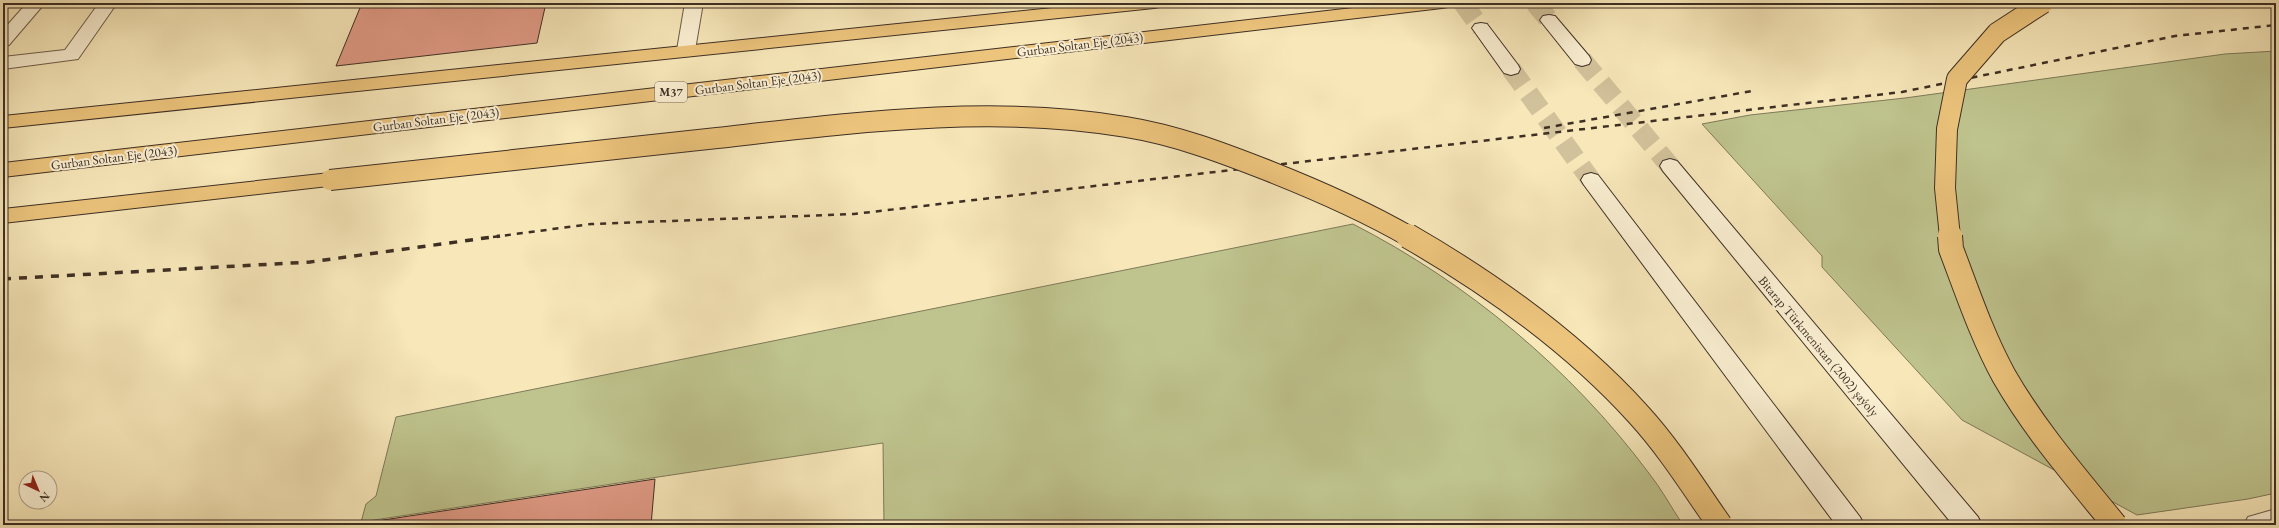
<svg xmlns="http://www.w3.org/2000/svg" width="2279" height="528" font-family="'EB Garamond',serif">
  <rect width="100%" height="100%" fill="#f7e7b9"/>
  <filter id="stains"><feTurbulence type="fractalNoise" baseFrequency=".005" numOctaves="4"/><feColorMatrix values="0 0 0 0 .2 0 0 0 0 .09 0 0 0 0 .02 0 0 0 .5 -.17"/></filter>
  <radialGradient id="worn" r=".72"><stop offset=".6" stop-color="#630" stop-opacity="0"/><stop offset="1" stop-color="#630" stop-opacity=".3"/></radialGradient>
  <!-- green -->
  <g fill="#bfc48e" stroke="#7e7a59">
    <polygon points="2276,51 2276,493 2248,499 2137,515 1962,420 1822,267 1822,256 1702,124 1750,115 1905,98 2225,54"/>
    <path d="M1353,224C1468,283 1571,369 1648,472C1661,488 1671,507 1683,525H884L883,443L361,522L366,504L376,496L396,417Z"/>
  </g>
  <!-- building -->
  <g fill="#e29c88" stroke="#3e2f24">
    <polygon points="362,3 546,3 537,43 336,66"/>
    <polygon points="655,479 651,525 350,525"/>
  </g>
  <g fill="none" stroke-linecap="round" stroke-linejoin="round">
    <!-- secondary-tunnel -->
    <g stroke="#d2c29b" stroke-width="20" stroke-dasharray="20 10" stroke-linecap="butt">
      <polyline points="1463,3 1481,28"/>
      <polyline points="1535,3 1549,20"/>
      <polyline points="1582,60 1670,166"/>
      <polyline points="1511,69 1591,180"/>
    </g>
    <defs>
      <g id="lane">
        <polygon points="99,3 117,3 78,59 3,69 3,57 65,50"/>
        <polygon points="2276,509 2276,525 2244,525 2248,517"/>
      </g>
      <g id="street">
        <polygon points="27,3 45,3 9,45 3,46 3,30"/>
        <polygon points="685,3 703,3 695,50 692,54 686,56 680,54 677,50"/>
      </g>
      <g id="secondary">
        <polygon points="1549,15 1555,16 1589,56 1591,60 1589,64 1582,66 1575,64 1543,24 1540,20 1543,16"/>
        <polygon points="1481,23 1487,24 1518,65 1520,69 1518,73 1511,75 1504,73 1472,28 1475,24"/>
        <polygon points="1670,159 1677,161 1978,517 1982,525 1953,525 1663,171 1660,166 1663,161"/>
        <polygon points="1591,173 1598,175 1860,517 1864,525 1836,525 1584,185 1581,180 1584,175"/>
      </g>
      <g id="highway">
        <polygon points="1101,3 1163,3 1160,7 1154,8 3,128 3,116"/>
        <polygon points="1396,3 1451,3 1448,7 1442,8 3,177 3,163"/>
        <polygon points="330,173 337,175 340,180 337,185 3,223 3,209"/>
      </g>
    </defs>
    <!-- lane casing -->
    <use href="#lane" stroke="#6c5d49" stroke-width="2"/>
    <!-- street casing -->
    <use href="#street" stroke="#6c5d49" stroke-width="2"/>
    <!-- secondary casing -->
    <use href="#secondary" stroke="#3e2f24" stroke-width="2"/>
    <!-- highway casing -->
    <use href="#highway" stroke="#3e2f24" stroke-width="2"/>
    <!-- lane -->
    <use href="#lane" fill="#faefd2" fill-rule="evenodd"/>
    <!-- street -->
    <use href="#street" fill="#faefd2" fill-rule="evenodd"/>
    <!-- secondary -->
    <use href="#secondary" fill="#faefd2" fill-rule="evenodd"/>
    <!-- highway -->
    <use href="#highway" fill="#ecc47c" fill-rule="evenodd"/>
    <!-- rail-far1 -->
    <g stroke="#3e2f24" stroke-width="2.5" stroke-dasharray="6 6" stroke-linecap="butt">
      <polyline points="1544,128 1752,91"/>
      <polyline points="493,237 591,224 854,214 1902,92 2175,36 2276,25"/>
    </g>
    <!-- rail -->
    <polyline stroke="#3e2f24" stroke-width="3.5" stroke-dasharray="8 8" stroke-linecap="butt" points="3,279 310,262 500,236"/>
    <defs>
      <g id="highway-bridge-far1">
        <path d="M330,180C459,166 588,152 717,138C851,123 992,104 1126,127C1176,135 1223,153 1269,171C1317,190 1365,211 1410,237"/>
        <polyline points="1950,237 1945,188 1947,129 1957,79 1997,33 2043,3"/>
      </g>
      <g id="highway-bridge">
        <path d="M1408,236C1493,285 1573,342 1639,415C1670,449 1694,488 1720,525"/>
        <path d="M1950,236L1951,249C1967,291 1982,336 2004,376C2035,430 2076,477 2115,525"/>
      </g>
    </defs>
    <!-- highway-bridge-far1 casing -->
    <use href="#highway-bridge-far1" stroke="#3e2f24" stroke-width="22" stroke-linecap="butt"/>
    <!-- highway-bridge casing -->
    <use href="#highway-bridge" stroke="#3e2f24" stroke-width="26" stroke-linecap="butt"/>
    <!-- highway-bridge-far1 -->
    <use href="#highway-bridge-far1" stroke="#ecc47c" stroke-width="20"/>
    <!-- highway-bridge -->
    <use href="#highway-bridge" stroke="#ecc47c" stroke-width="24"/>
  </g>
  <g text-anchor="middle" stroke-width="4" stroke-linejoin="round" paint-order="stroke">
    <!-- shield labels -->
    <rect fill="#faefd2" stroke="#766958" stroke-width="1" x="655" y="82" width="32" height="20" rx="3"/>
    <g font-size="12" font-weight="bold" fill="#3e2f24">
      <text x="671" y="96">M37</text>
    </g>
    <!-- street labels -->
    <g font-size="13" fill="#3e2f24" stroke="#faefd2">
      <text transform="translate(1080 44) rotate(-7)" y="5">Gurban Soltan Eje (2043)</text>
      <text transform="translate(758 82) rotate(-7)" y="5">Gurban Soltan Eje (2043)</text>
      <text transform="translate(436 119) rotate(-7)" y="5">Gurban Soltan Eje (2043)</text>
      <text transform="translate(114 157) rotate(-7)" y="5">Gurban Soltan Eje (2043)</text>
      <text transform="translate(1819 346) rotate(50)" y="5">Bitarap Türkmenistan (2002) şaýoly</text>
    </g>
  </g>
  <!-- margin -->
  <rect width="2279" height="528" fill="none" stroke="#f7e7b9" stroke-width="16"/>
  <rect x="4" y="4" width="2271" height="520" fill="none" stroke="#3e2f24" stroke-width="2"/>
  <rect x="8" y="8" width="2263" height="512" fill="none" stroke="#3e2f24"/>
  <!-- north arrow -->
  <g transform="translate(38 490) rotate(136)"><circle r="19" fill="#faefd2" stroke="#afa28c"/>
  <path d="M0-3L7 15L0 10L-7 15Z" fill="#8f2418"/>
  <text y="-6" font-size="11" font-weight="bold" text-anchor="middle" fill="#3e2f24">N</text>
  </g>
  <rect width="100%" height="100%" filter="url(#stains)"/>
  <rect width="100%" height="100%" fill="url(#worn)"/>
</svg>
